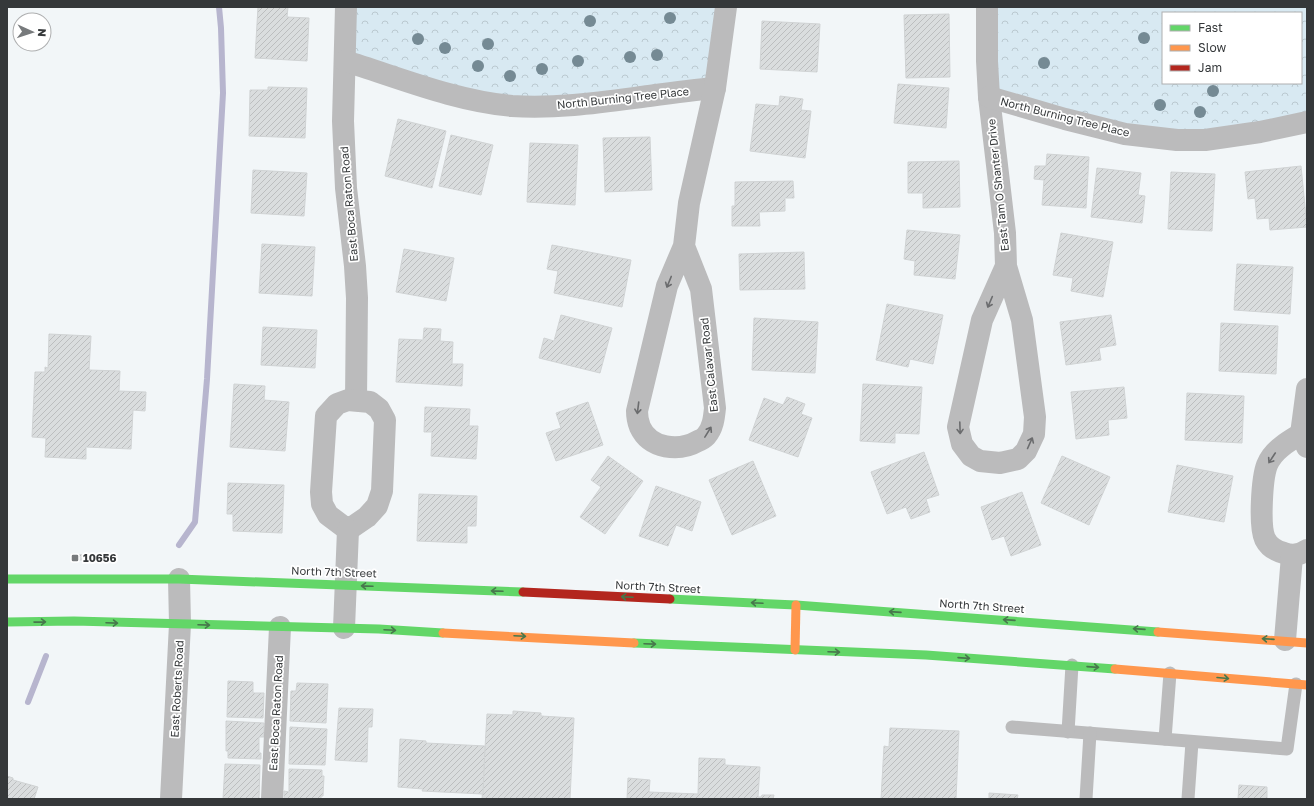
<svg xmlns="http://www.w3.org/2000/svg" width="1314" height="806" font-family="'Golos Text',sans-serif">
  <defs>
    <pattern id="park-crowns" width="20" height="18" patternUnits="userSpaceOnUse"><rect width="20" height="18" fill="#d8e9f2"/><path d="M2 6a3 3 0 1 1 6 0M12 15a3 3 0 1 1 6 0" fill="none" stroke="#bac9d0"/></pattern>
    <pattern id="building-hatch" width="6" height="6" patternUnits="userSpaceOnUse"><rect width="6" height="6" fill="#daddde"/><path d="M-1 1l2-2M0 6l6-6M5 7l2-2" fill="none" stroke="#bcbebf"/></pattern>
  </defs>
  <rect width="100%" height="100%" fill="#f2f6f8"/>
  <!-- park -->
  <g fill="url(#park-crowns)" fill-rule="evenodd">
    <polygon points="346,7 726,7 715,88 538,107 345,61"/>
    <path d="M987,7H1307V122L1205,140L989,97ZM1163,13H1301V83H1163Z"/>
  </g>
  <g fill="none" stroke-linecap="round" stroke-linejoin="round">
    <!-- stream -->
    <g stroke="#b7b5ce" stroke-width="6">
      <polyline points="179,545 195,522 207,379 223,93 221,28 219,7"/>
      <polyline points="28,702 46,656"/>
    </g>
  </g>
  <!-- building -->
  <g fill="url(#building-hatch)" stroke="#d0d3d4">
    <polygon points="258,7 288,7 287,17 309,18 307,61 255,58"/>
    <polygon points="949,14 950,77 906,78 904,15"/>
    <polygon points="762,21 820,24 817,72 760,69"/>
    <polygon points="898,84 949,88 946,128 894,123"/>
    <polygon points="268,87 307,88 305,138 249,136 250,90 268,90"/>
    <polygon points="780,96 803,99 801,110 811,111 805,158 750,151 756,104 779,106"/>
    <polygon points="398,119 446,131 432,188 385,176"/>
    <polygon points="451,135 493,145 481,195 439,186"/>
    <polygon points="650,137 652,190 605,192 603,138"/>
    <polygon points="530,143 578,145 575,205 527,202"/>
    <polygon points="1047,154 1089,157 1086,208 1042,205 1044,180 1034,179 1035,166 1046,166"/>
    <polygon points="959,161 960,207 923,208 923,193 908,193 908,162"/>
    <polygon points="1301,166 1307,227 1270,230 1269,218 1257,219 1255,198 1248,199 1245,172"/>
    <polygon points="1097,168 1141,173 1138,195 1145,196 1142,223 1091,217"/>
    <polygon points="253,170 307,173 304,216 251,213"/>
    <polygon points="1171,172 1215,174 1212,231 1168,229"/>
    <polygon points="793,181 794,198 785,198 785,211 759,212 760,226 732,226 732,206 735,206 735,182"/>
    <polygon points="907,230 960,235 955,279 914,275 915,261 904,259"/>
    <polygon points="1061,233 1113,242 1103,297 1071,291 1073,278 1053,275"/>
    <polygon points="262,244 315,247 312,296 259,293"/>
    <polygon points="552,245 631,260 622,307 554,293 558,271 547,269"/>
    <polygon points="404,249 454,258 446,301 396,292"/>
    <polygon points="804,252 805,289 740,290 739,254"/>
    <polygon points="1237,264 1293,267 1290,314 1234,310"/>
    <polygon points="887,304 943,315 933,364 910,359 908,367 876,360"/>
    <polygon points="561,315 612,328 600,373 539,358 544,338 554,341"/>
    <polygon points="1111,315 1116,345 1099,348 1101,360 1066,365 1060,322"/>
    <polygon points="754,318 818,322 815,373 752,370"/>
    <polygon points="1221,323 1278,326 1276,374 1219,371"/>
    <polygon points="263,327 317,330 315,368 261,365"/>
    <polygon points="424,328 441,329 440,341 453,342 452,364 463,364 462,386 396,382 399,339 423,340"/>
    <polygon points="49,334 91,336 89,370 120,371 119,391 146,392 145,411 133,410 131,449 86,447 86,459 45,457 46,438 32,437 35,372 45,372 45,367 48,368"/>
    <polygon points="234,384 265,386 264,400 289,402 285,451 230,447"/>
    <polygon points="863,384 922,387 919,434 895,433 895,443 860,441"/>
    <polygon points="1124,387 1127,418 1108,420 1109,435 1076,439 1071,392"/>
    <polygon points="1187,393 1244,396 1242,443 1185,440"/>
    <polygon points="787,397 805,404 801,414 812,418 798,457 749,440 764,398 783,405"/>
    <polygon points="588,402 603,445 556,461 546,433 561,428 556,413"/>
    <polygon points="425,407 470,409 469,426 478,426 476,459 431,456 432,432 424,432"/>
    <polygon points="924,452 939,495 926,499 930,512 911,519 906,507 887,514 871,472"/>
    <polygon points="608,456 643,481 605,534 580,517 601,487 591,480"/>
    <polygon points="1062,456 1110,477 1089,525 1041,503"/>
    <polygon points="753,461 776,516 732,535 709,480"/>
    <polygon points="1177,465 1233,476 1224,522 1168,512"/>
    <polygon points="228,483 284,485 282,533 233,531 233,514 227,514"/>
    <polygon points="656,486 701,502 692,531 676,525 668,546 639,536"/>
    <polygon points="1022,492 1041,545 1011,556 1004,536 992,540 981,507"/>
    <polygon points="419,494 477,496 476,526 467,526 467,543 417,541"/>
    <polygon points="72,554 84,555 84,560 72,560"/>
    <polygon points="228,681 253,682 253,693 264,693 263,718 227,717"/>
    <polygon points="297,683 328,684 326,723 290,721 291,691 296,691"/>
    <polygon points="339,708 373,709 372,727 368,727 367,762 335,760"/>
    <polygon points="513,711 541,713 541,716 574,718 570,799 482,799 487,714 513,715"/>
    <polygon points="226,721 264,723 264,737 259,737 259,753 261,753 261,759 228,758 228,751 226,751"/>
    <polygon points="290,727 327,729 325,765 289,764"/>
    <polygon points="890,728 959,731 956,799 881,799 884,746 889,747"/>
    <polygon points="400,739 426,741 426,743 485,746 483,794 422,791 423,789 398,787"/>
    <polygon points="699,758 725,759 725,765 760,767 758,797 761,797 762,795 774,795 773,799 627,799 628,778 650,780 649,792 698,794"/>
    <polygon points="225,764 260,765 259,799 223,799"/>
    <polygon points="289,769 322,770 322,776 324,776 323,796 321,796 321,799 284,799 284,791 289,792"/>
    <polygon points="7,776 13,778 13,780 38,787 34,799 7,799"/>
    <polygon points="1239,785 1267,787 1267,799 1238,799"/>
    <polygon points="989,793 1018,795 1017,799 989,799"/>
  </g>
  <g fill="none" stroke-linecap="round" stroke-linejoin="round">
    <!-- lane -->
    <g stroke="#bbbbbc" stroke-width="13">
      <polyline points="1012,727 1287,749 1296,684"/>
      <polyline points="1068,732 1072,665"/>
      <polyline points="1165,739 1170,673"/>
      <polyline points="1086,799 1090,733"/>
      <polyline points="1188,799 1192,742"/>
    </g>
    <!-- street -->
    <g stroke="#bbbbbc" stroke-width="22">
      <polyline points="346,7 343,121 346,188 355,266 357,298 356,400"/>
      <polyline points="987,7 987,61 989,97 1005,233 1006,266 1022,320 1035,417 1034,434 1026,451 1018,459 1000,463 980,461 971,456 962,444 958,427 982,320 1006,266"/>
      <path d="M345,61C400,78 455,101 512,106C558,109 603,102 649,96C671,93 693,90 715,88"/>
      <polyline points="989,97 1065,119 1125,134 1177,140 1205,140 1260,132 1307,122"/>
      <path d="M684,246L701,289L715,408C714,418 713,428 706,436C704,438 701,440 698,441C679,452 650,449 640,427C638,422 637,416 637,411L667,286L684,246L689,203L715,88L726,7"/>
      <polyline points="1307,389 1301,434 1307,447"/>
      <polygon points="348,400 370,402 379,409 385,420 382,491 377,506 367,517 348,530 328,515 322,504 321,492 326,416 337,404"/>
      <path d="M1301,434C1289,441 1273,450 1267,465C1262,478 1259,526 1265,539C1269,547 1276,551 1284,553C1292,556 1300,555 1307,550"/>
      <polyline points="344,628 348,530"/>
      <polyline points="1285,640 1292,556"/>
      <polyline points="171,799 180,624 179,579"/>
      <polyline points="272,799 280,627"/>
    </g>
    <!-- fast -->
    <g stroke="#63d668" stroke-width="9">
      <polyline points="7,579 179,579 523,592"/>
      <polyline points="670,599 796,605 1158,632"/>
      <polyline points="7,622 74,621 379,629 443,633"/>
      <polyline points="634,643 926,655 1115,669"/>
    </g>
    <!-- slow -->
    <g stroke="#ff974d" stroke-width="9">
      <polyline points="1158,632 1307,643"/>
      <polyline points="443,633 634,643"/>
      <polyline points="795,650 796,605"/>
      <polyline points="1115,669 1307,685"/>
    </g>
    <!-- jam -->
    <polyline stroke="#b3261e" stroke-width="9" points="523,592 670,599"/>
  </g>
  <!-- trees -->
  <g fill="#758a94">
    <circle cx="670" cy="18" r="6"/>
    <circle cx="590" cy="21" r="6"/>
    <circle cx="1144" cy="38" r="6"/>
    <circle cx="418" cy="39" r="6"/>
    <circle cx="488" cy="44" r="6"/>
    <circle cx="445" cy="48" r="6"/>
    <circle cx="657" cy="55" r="6"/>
    <circle cx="630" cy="57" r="6"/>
    <circle cx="578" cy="61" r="6"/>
    <circle cx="1044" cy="63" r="6"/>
    <circle cx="478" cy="66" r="6"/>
    <circle cx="542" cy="69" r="6"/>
    <circle cx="510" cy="76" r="6"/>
    <circle cx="1213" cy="91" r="6"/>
    <circle cx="1160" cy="105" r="6"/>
    <circle cx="1200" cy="112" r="6"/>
  </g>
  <!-- one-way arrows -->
  <defs><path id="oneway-shaft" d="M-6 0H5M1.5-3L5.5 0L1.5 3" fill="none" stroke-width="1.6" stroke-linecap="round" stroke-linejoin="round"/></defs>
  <g stroke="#6b6c6e">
    <use href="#oneway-shaft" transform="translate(669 282) rotate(112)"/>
    <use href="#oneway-shaft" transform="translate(990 302) rotate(113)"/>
    <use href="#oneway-shaft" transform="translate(638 408) rotate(97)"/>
    <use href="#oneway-shaft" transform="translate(960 428) rotate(88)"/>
    <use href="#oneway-shaft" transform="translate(708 432) rotate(-58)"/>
    <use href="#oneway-shaft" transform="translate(1030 443) rotate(-66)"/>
    <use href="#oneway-shaft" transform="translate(1272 458) rotate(123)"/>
  </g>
  <g stroke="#47774c">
    <use href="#oneway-shaft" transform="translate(367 586) rotate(-178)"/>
    <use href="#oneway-shaft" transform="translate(497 591) rotate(-178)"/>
    <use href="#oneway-shaft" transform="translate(627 597) rotate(-177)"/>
    <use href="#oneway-shaft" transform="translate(757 603) rotate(-177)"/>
    <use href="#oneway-shaft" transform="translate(895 612) rotate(-176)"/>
    <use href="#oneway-shaft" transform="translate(1009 620) rotate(-176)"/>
    <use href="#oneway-shaft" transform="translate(40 622) rotate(-1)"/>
    <use href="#oneway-shaft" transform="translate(112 623) rotate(2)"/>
    <use href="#oneway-shaft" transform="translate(204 625) rotate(2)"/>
    <use href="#oneway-shaft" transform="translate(1139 629) rotate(-176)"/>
    <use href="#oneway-shaft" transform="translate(390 630) rotate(3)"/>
    <use href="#oneway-shaft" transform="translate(520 636) rotate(3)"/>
    <use href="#oneway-shaft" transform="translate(1268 639) rotate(-176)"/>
    <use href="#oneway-shaft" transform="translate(650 644) rotate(2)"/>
    <use href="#oneway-shaft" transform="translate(834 652) rotate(2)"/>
    <use href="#oneway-shaft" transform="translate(964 658) rotate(4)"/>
    <use href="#oneway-shaft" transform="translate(1093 667) rotate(4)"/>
    <use href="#oneway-shaft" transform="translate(1223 678) rotate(5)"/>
  </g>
  <!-- markers -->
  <rect fill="#777a7c" stroke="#fff" stroke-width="1.5" x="71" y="554" width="8" height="8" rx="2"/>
  <g text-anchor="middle" stroke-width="3.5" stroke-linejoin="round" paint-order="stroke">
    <!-- street labels -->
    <g font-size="11" fill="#35383a" stroke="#fff">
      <text transform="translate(623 98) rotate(-6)" y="4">North Burning Tree Place</text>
      <text transform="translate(1065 117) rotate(14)" y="4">North Burning Tree Place</text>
      <text transform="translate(998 185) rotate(-96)" y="4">East Tam O Shanter Drive</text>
      <text transform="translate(349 204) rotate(-95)" y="4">East Boca Raton Road</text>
      <text transform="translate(709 365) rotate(-96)" y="4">East Calavar Road</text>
      <text transform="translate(334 572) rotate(2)" y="4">North 7th Street</text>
      <text transform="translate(658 587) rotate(3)" y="4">North 7th Street</text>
      <text transform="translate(982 606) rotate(4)" y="4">North 7th Street</text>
      <text transform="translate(177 689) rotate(-87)" y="4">East Roberts Road</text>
      <text transform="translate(276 713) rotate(-87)" y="4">East Boca Raton Road</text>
    </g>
    <!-- poi labels -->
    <g font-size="11" font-weight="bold" fill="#35383a" stroke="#fff" text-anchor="start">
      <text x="83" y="562">10656</text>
    </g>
  </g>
  <!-- border -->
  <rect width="1314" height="806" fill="none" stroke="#35383a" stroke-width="16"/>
  <!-- legend -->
  <rect x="1162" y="12" width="140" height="72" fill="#ffffff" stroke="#aeafb0"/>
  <rect x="1170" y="25" width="20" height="6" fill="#63d668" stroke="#aeafb0"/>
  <text x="1198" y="32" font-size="12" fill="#35383a">Fast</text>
  <rect x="1170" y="45" width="20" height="6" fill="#ff974d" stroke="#aeafb0"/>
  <text x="1198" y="52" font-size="12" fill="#35383a">Slow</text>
  <rect x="1170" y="65" width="20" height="6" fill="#b3261e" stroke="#aeafb0"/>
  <text x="1198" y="72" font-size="12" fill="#35383a">Jam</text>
  <!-- north arrow -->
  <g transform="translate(32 32) rotate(93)"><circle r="19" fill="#ffffff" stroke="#aeafb0"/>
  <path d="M0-3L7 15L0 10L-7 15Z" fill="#777a7c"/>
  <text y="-6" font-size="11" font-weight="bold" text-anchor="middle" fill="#35383a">N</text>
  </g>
</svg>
